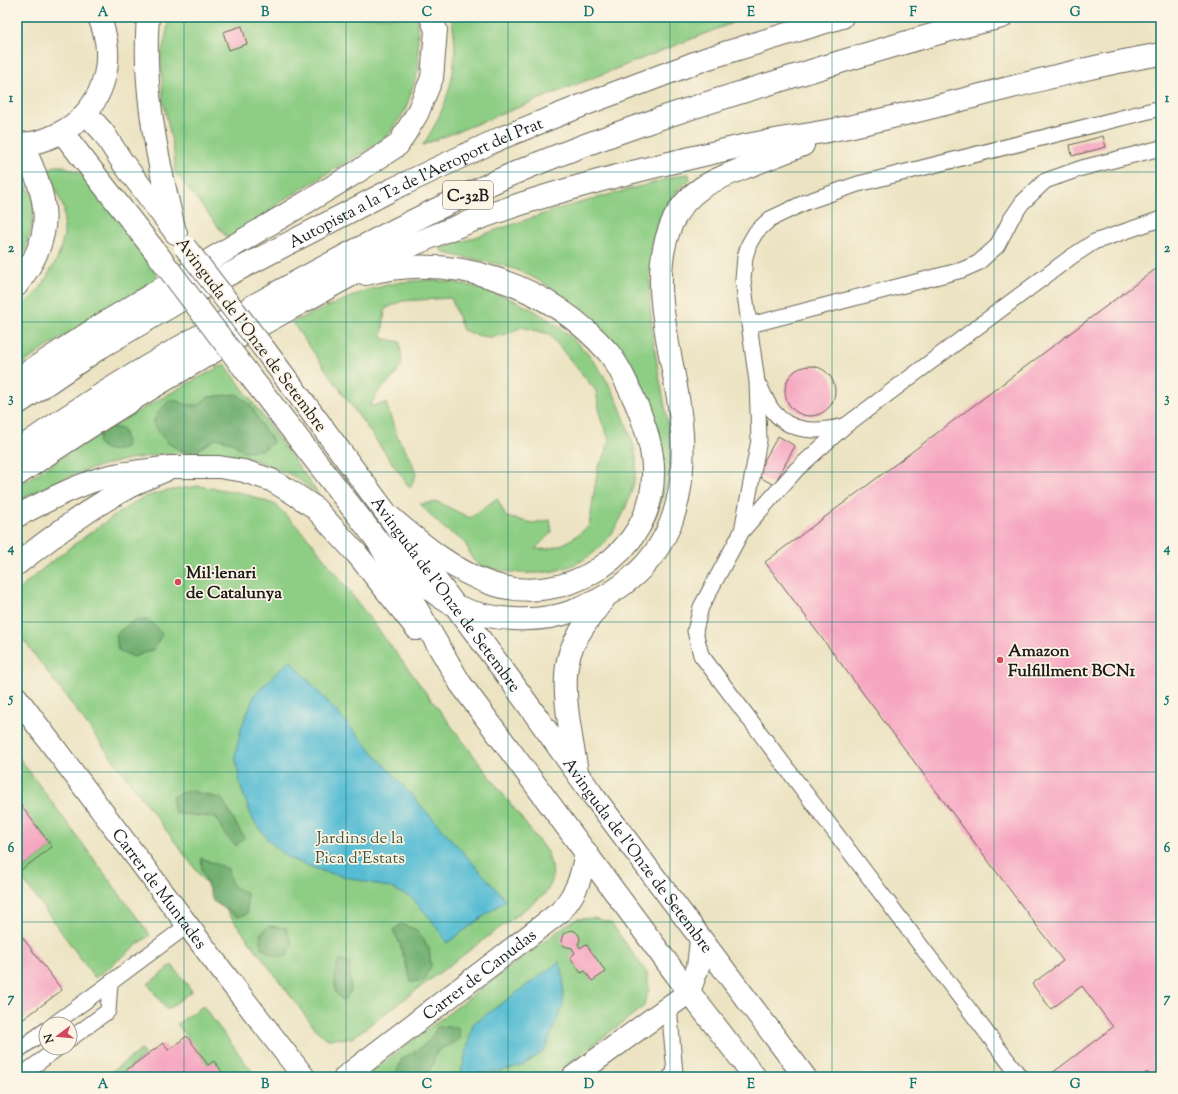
<svg xmlns="http://www.w3.org/2000/svg" width="1178" height="1094" font-family="'Sorts Mill Goudy',serif">
  <rect width="100%" height="100%" fill="#fcf5e5"/>
  <filter id="ink" filterUnits="userSpaceOnUse"><feTurbulence type="fractalNoise" baseFrequency=".025" numOctaves="2"/><feDisplacementMap in="SourceGraphic" scale="8" xChannelSelector="R" yChannelSelector="G"/><feConvolveMatrix kernelMatrix="1 2 1 2 8 2 1 2 1" color-interpolation-filters="sRGB"/></filter>
  <filter id="wash" filterUnits="userSpaceOnUse"><feTurbulence type="fractalNoise" baseFrequency=".012" numOctaves="4" result="noise"/><feDisplacementMap in="SourceGraphic" scale="16" xChannelSelector="R" yChannelSelector="G"/><feGaussianBlur stdDeviation="0.9" result="paint"/><feColorMatrix in="noise" values="0 0 0 0 0 0 0 0 0 0 0 0 0 0 0 0 0 1.4 0 .05"/><feComposite in="paint" operator="in"/></filter>
  <g filter="url(#wash)">
    <rect width="100%" height="100%" fill="#ece3c2"/>
    <!-- green -->
    <g fill="#8dcd84" stroke="#547450">
      <polygon points="170,17 417,17 419,68 405,111 386,138 287,198 251,225 228,239 175,172 174,152 163,100 161,56"/>
      <path d="M451,17H688L732,23L423,145C448,107 462,63 451,17Z"/>
      <polygon points="54,166 64,166 88,177 102,194 158,278 70,332 17,367 17,311 41,287 58,257 64,235 64,209 48,170"/>
      <path d="M685,174H689L690,179C686,183 681,186 677,191C667,203 663,217 658,232C644,280 651,328 659,376C664,401 670,427 670,453C670,480 661,505 650,529C653,520 657,511 659,503C661,491 662,460 661,448C651,372 592,305 524,273C501,262 470,260 445,253L440,249L561,208Z"/>
      <polygon points="17,179 26,186 34,198 32,227 25,251 17,261"/>
      <path d="M428,280C439,281 451,281 462,284C537,300 599,344 624,418C628,431 635,445 636,459C637,473 633,488 628,501C611,551 574,576 521,573C508,572 494,570 482,566C469,561 471,552 466,545C461,538 450,533 444,528C436,521 428,512 420,504L438,502L470,518L497,498L506,517L533,523L550,520L552,532L535,549C558,551 571,540 589,526L598,467L606,453L609,439L601,420L596,391L549,334L522,327C498,338 489,341 463,330L451,298L402,301L385,309L382,338L400,342L402,364L393,378L378,392L370,406L386,403L397,436L412,462L416,475L410,488L292,322L367,290L400,282Z"/>
      <path d="M225,364L322,499C315,493 308,486 301,481C237,440 146,450 78,473C57,481 37,491 17,502V487C84,442 153,401 225,364Z"/>
      <path d="M199,486L243,493L276,505L311,541L547,852C553,870 557,877 545,894L352,1038L328,1039L316,1030L19,634C17,622 14,604 19,592C25,578 119,511 137,501C155,491 179,489 199,486Z"/>
      <polygon points="17,755 150,935 95,978 18,873 52,847 17,800"/>
      <polygon points="594,918 611,923 647,973 649,989 643,1007 551,1077 370,1077 372,1071 566,925 577,919"/>
      <polygon points="172,965 192,991 167,1010 148,984"/>
      <polygon points="203,1006 251,1070 256,1077 226,1077 208,1065 177,1024"/>
      <polygon points="141,1050 145,1056 117,1077 104,1077"/>
    </g>
    <!-- forest -->
    <g fill="#72b072" stroke="#476647">
      <path d="M237,394L250,404L262,426L274,442L262,450L243,451L232,442L217,438L199,449L196,454C171,448 167,445 153,423L158,412L171,399L188,405H199L208,397Z"/>
      <path d="M110,427L123,429L127,446C115,452 108,453 98,443L100,434Z"/>
      <polygon points="149,620 162,634 154,649 134,657 118,650 116,634 133,621"/>
      <polygon points="188,790 222,799 244,838 236,846 224,834 217,818 175,813 172,797"/>
      <polygon points="201,858 228,869 232,886 247,893 247,914 238,917 213,901 202,870"/>
      <polygon points="401,924 417,930 429,948 431,966 423,981 411,982 400,944 393,930"/>
      <polygon points="269,926 286,928 292,944 287,956 273,956 262,948 260,934"/>
      <polygon points="339,960 349,963 351,991 343,1001 335,992 335,972"/>
      <path d="M437,1027H458L460,1039L437,1051L431,1068L425,1077H395L402,1058C417,1051 431,1043 437,1027Z"/>
    </g>
    <!-- water -->
    <g fill="#55bcd3" stroke="#386c78">
      <polygon points="290,660 506,900 447,943 430,918 412,898 391,888 322,871 288,858 270,842 253,820 241,788 235,755 242,726 255,694"/>
      <polygon points="559,962 562,969 563,979 563,1005 544,1051 523,1065 502,1071 480,1073 460,1077 473,1024"/>
    </g>
    <g id="blocks">
      <!-- building -->
      <g fill="#f6a5c1">
        <polygon points="242,26 247,44 229,50 223,32"/>
        <polygon points="1103,136 1106,147 1072,156 1070,145"/>
        <polygon points="1161,265 1161,1077 1151,1077 1147,1072 1141,1077 1047,1077 1113,1027 1082,986 1051,1009 1032,984 1063,961 765,562"/>
        <circle cx="810" cy="391" r="25"/>
        <polygon points="778,436 795,446 774,485 756,475"/>
        <polygon points="17,800 52,847 17,873"/>
        <polygon points="17,930 62,990 17,1024"/>
        <polygon points="571,930 575,931 579,935 580,940 578,944 580,948 586,944 606,972 592,981 585,971 581,973 570,957 575,953 572,948 564,946 561,941 563,934"/>
        <polygon points="187,1036 208,1065 214,1061 226,1077 117,1077 163,1043 168,1050"/>
      </g>
    </g>
  </g>
  <g filter="url(#ink)">
    <use href="#blocks" fill-opacity="0" stroke="#656256" stroke-width="1"/>
    <g fill="none" stroke-linecap="round" stroke-linejoin="round">
      <defs>
        <g id="lane">
          <polyline points="750,325 962,270 978,263 997,246 1011,219 1022,203 1045,181 1082,168 1161,148"/>
          <path d="M760,387C764,394 767,404 773,411C791,434 819,432 844,426"/>
          <polyline points="742,531 759,440 757,382 743,280 745,257 749,244 756,232 770,219 806,202 858,184 1161,108"/>
          <polyline points="669,1006 675,1073 670,1077"/>
          <polyline points="54,1024 110,983"/>
          <polyline points="70,1039 108,1011 110,983 188,925"/>
          <polyline points="17,1051 46,1030"/>
          <polyline points="19,1077 58,1048"/>
          <polyline points="1020,1077 701,655 695,631 701,607 742,531 797,469 845,426 1071,257 1094,242 1161,219"/>
        </g>
        <g id="street">
          <path d="M17,564C64,528 109,492 164,471"/>
          <path id="s1" d="M17,698L225,975L304,1077"/>
          <path id="s2" d="M345,1077L560,912C578,891 581,878 586,852"/>
          <polyline points="573,1077 689,992"/>
        </g>
        <g id="secondary">
          <polyline points="86,113 103,132 123,163 176,233"/>
          <polyline points="62,132 158,255"/>
          <path d="M17,143C30,145 46,140 58,134C103,111 118,62 99,17"/>
          <path id="s3" d="M265,350L509,678L592,794L805,1077"/>
          <polyline points="240,363 377,540 460,683 689,992 755,1077"/>
          <polyline points="172,467 219,467 244,471 271,480 293,493 314,507 357,554 417,629"/>
          <polyline points="689,992 698,967 701,940"/>
        </g>
        <g id="highway">
          <path d="M148,17C142,90 158,162 175,232"/>
          <path d="M366,274C453,251 549,285 608,352C621,368 630,390 638,408C646,429 654,452 653,474C653,554 565,608 492,584C452,571 420,542 389,516"/>
          <path d="M17,285C57,232 49,201 22,144"/>
          <polyline points="17,379 101,325 357,172 398,145 417,114 432,78 436,30 431,17"/>
          <path id="s4" d="M17,404L101,347L195,292L393,189L501,138L591,102L705,59L842,17"/>
          <path d="M17,451C89,399 166,354 244,311C331,262 419,215 510,175C603,135 702,104 798,75C865,54 933,33 1002,17"/>
          <path d="M17,475C104,415 194,361 286,311C332,286 376,260 424,240C524,197 632,171 738,147C774,139 811,135 848,127C953,105 1055,72 1161,54"/>
          <path d="M17,516C44,502 73,487 102,478C124,472 149,470 172,467"/>
          <path d="M377,540C398,560 430,595 456,606C490,621 538,624 573,611C681,571 695,484 675,381C666,331 650,272 672,223C688,188 716,179 749,166C767,159 785,152 803,145"/>
          <path d="M577,772C572,739 559,685 570,653C577,633 591,616 604,599"/>
        </g>
      </defs>
      <!-- lane casing -->
      <use href="#lane" stroke="#656256" stroke-width="17"/>
      <!-- street casing -->
      <use href="#street" stroke="#656256" stroke-width="24"/>
      <!-- secondary casing -->
      <use href="#secondary" stroke="#656256" stroke-width="24"/>
      <!-- highway casing -->
      <use href="#highway" stroke="#656256" stroke-width="24"/>
      <!-- lane -->
      <use href="#lane" stroke="#fff" stroke-width="15"/>
      <!-- street -->
      <use href="#street" stroke="#fff" stroke-width="22"/>
      <!-- secondary -->
      <use href="#secondary" stroke="#fff" stroke-width="22"/>
      <!-- highway -->
      <use href="#highway" stroke="#fff" stroke-width="22"/>
      <defs>
        <g id="secondary-bridge">
          <polyline points="185,247 265,350"/>
          <polyline points="158,255 240,363"/>
        </g>
      </defs>
      <!-- secondary-bridge casing -->
      <use href="#secondary-bridge" stroke="#656256" stroke-width="24" stroke-linecap="butt"/>
      <!-- secondary-bridge -->
      <use href="#secondary-bridge" stroke="#fff" stroke-width="22"/>
    </g>
  </g>
  <!-- grid -->
  <path fill="none" stroke="#0f766e" stroke-width="1" stroke-opacity="0.55" d="M184,17V1077M346,17V1077M508,17V1077M670,17V1077M832,17V1077M994,17V1077M17,172H1161M17,322H1161M17,472H1161M17,622H1161M17,772H1161M17,922H1161"/>
  <!-- markers -->
  <g fill="#d1495b" stroke="#fcf5e5" stroke-width="1.5">
    <circle cx="178" cy="582" r="4"/>
    <circle cx="1000" cy="660" r="4"/>
  </g>
  <g text-anchor="middle" stroke-width="3.5" stroke-linejoin="round" paint-order="stroke">
    <!-- shield labels -->
    <rect fill="#fcf5e5" stroke="#5f5d58" stroke-width="1" x="443" y="181" width="50" height="28" rx="3"/>
    <g font-size="16" font-weight="bold" fill="#1c1c1c">
      <text x="468" y="201">C-32B</text>
    </g>
    <!-- street labels -->
    <g font-size="17" fill="#1c1c1c" stroke="#fcf5e5">
      <text dy="6" stroke="none"><textPath href="#s4" startOffset="457">Autopista a la T2 de l'Aeroport del Prat</textPath></text>
      <text transform="translate(252 334) rotate(53)" y="6">Avinguda de l'Onze de Setembre</text>
      <text dy="6" stroke="none"><textPath href="#s3" startOffset="304">Avinguda de l'Onze de Setembre</textPath></text>
      <text dy="6" stroke="none"><textPath href="#s3" startOffset="628">Avinguda de l'Onze de Setembre</textPath></text>
      <text dy="6" stroke="none"><textPath href="#s1" startOffset="238">Carrer de Muntades</textPath></text>
      <text dy="6" stroke="none"><textPath href="#s2" startOffset="169">Carrer de Canudas</textPath></text>
    </g>
    <!-- poi labels -->
    <g font-size="17" font-weight="bold" fill="#1c1c1c" stroke="#fcf5e5" text-anchor="start">
      <text x="186" y="578">Mil·lenari<tspan x="186" dy="20">de Catalunya</tspan></text>
      <text x="1008" y="656">Amazon<tspan x="1008" dy="20">Fulfillment BCN1</tspan></text>
    </g>
    <!-- park labels -->
    <g font-size="17" fill="#445a40" stroke="#fcf5e5">
      <text x="360" y="843">Jardins de la<tspan x="360" dy="20">Pica d'Estats</tspan></text>
    </g>
  </g>
  <!-- margin -->
  <rect width="1178" height="1094" fill="none" stroke="#fcf5e5" stroke-width="44"/>
  <!-- north arrow -->
  <g transform="translate(58 1036) rotate(254)"><circle r="19" fill="#fcf5e5" stroke="#a29e95"/>
  <path d="M0-3L7 15L0 10L-7 15Z" fill="#d1495b"/>
  <text y="-6" font-size="11" font-weight="bold" text-anchor="middle" fill="#1c1c1c">N</text>
  </g>
  <rect x="22" y="22" width="1134" height="1050" fill="none" stroke="#0f766e" stroke-width="1.5"/>
  <g font-size="13" text-anchor="middle" font-weight="bold" fill="#0f766e">
    <text x="103" y="16">A</text>
    <text x="265" y="16">B</text>
    <text x="427" y="16">C</text>
    <text x="589" y="16">D</text>
    <text x="751" y="16">E</text>
    <text x="913" y="16">F</text>
    <text x="1075" y="16">G</text>
    <text x="11" y="102">1</text>
    <text x="1167" y="102">1</text>
    <text x="11" y="252">2</text>
    <text x="1167" y="252">2</text>
    <text x="11" y="402">3</text>
    <text x="1167" y="402">3</text>
    <text x="11" y="552">4</text>
    <text x="1167" y="552">4</text>
    <text x="11" y="702">5</text>
    <text x="1167" y="702">5</text>
    <text x="11" y="852">6</text>
    <text x="1167" y="852">6</text>
    <text x="11" y="1002">7</text>
    <text x="1167" y="1002">7</text>
    <text x="103" y="1088">A</text>
    <text x="265" y="1088">B</text>
    <text x="427" y="1088">C</text>
    <text x="589" y="1088">D</text>
    <text x="751" y="1088">E</text>
    <text x="913" y="1088">F</text>
    <text x="1075" y="1088">G</text>
  </g>
</svg>
